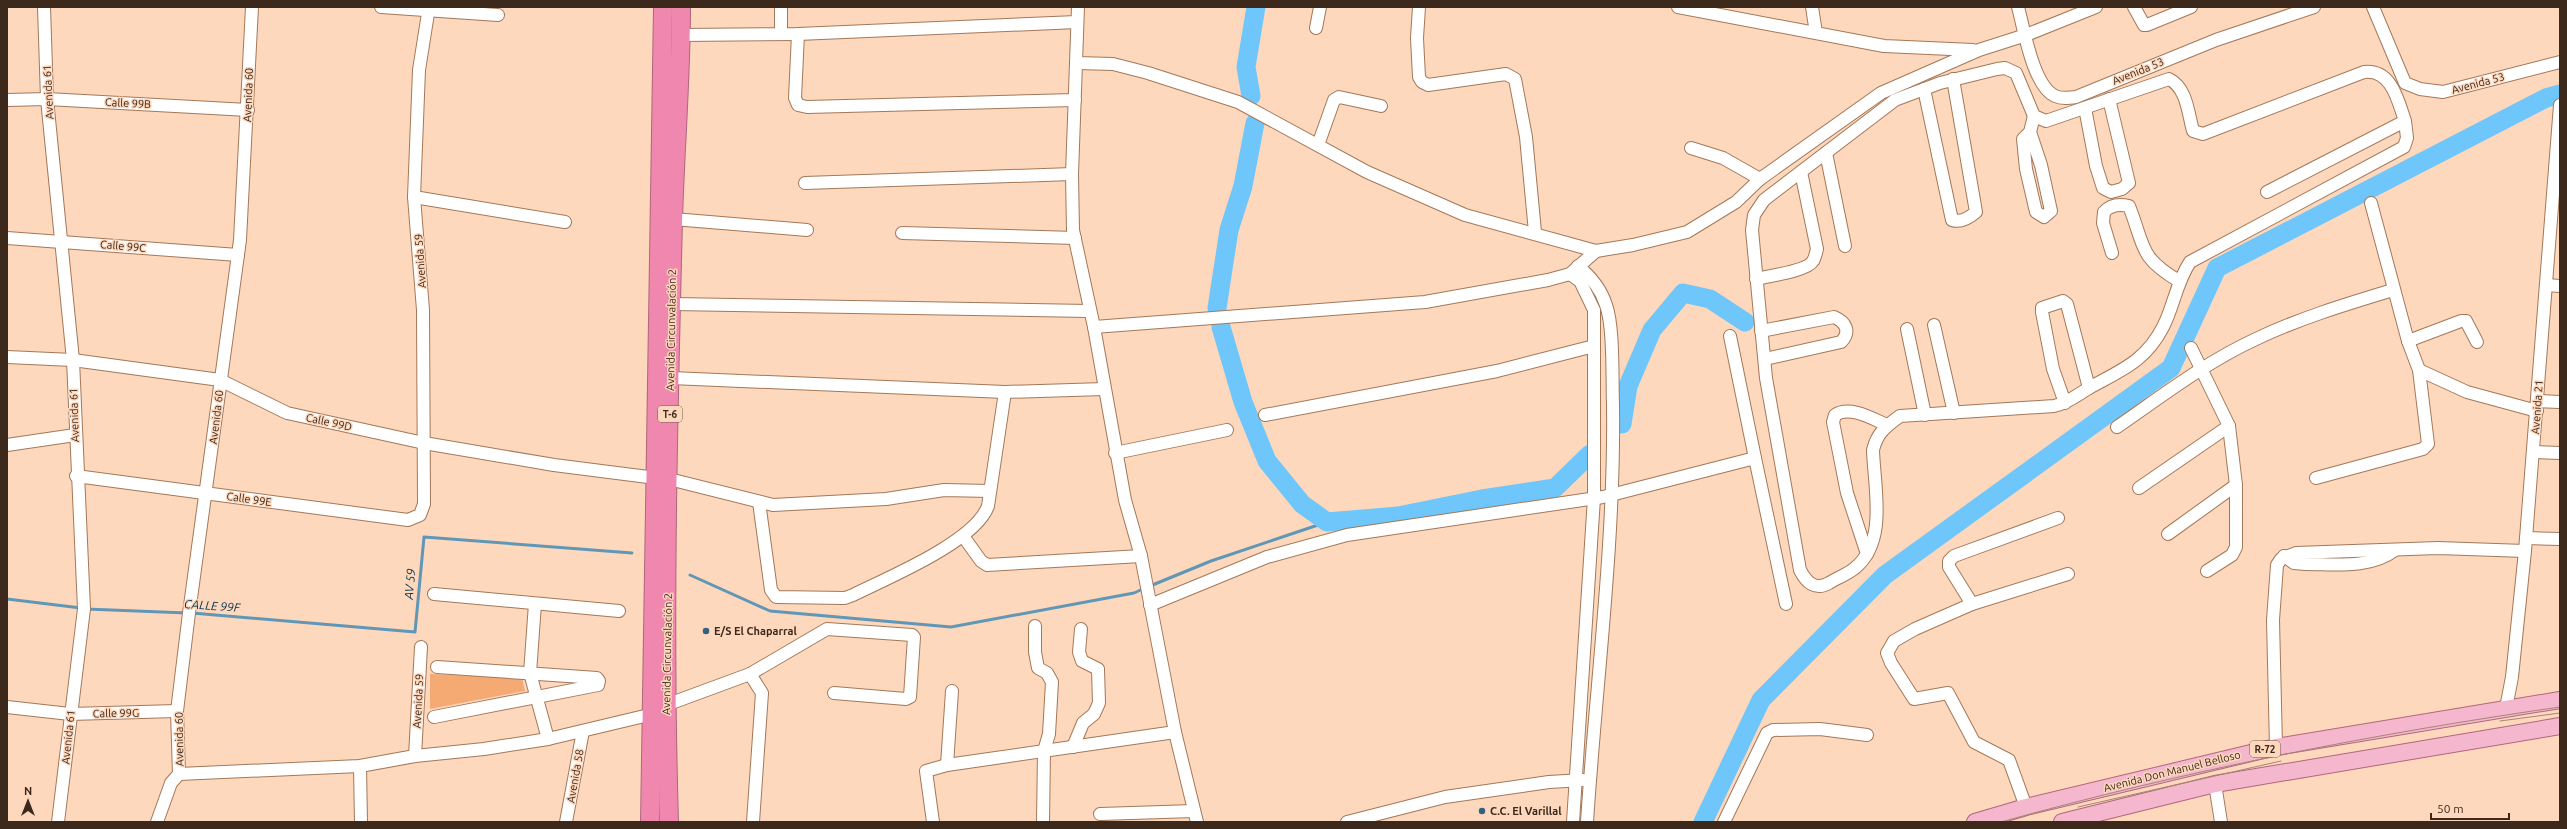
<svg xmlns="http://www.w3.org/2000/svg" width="2567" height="829" font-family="Ubuntu,sans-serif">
  <rect width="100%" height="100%" fill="#fed8bd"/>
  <!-- green -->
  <polygon fill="#f6aa73" points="430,674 522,678 525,691 430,709"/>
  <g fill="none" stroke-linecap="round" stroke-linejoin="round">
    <!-- stream -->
    <g stroke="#6097b7" stroke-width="3">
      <polyline points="690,575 770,611 951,627 1134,593 1145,588"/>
      <polyline points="1150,586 1211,561 1327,522"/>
      <polyline points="7,599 81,608"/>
      <polyline points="86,609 187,613"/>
      <polyline points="192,613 415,632 424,537 632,553"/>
    </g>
    <!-- river -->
    <g stroke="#6fc6fa" stroke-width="19">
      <polyline points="1251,96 1246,67 1256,7"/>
      <polyline points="1217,308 1229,230 1243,186 1255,123"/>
      <polyline points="1221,327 1243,402 1267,461 1302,504 1327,522 1398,516 1482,499 1555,488 1590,454"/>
      <polyline points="1622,424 1628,386 1652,330 1683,293 1710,299 1745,322"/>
      <polyline points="1703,822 1761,700 1885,575 2171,368 2217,268 2546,98 2560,94"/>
    </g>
    <defs>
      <g id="minor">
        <polyline points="44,7 47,99 73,360 84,609 58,822"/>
        <polyline points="381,7 498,15"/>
        <polyline points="781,7 781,34"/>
        <polyline points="1078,7 1072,174 1073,230 1094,327 1125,500 1141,556 1175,732 1197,822"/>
        <polyline points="1419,7 1417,38 1419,77 1422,82 1428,85 1506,74 1515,79 1526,137 1535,232"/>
        <polyline points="1678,7 1884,46 1973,50"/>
        <polyline points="1812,7 1816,33"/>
        <path d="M2018,7C2024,29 2033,86 2055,96C2062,99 2069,98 2076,97L2216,40L2314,7"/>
        <polyline points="2134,7 2144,25 2147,25 2191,7"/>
        <polyline points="2373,7 2405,83 2420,89 2443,92 2560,62"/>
        <polyline points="1316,28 1320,7"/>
        <polyline points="798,34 795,98 798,105 807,107 1075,100"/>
        <polyline points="681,35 798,34 1077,22"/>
        <polyline points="1076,63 1113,64 1148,73 1238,102 1367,172 1465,215 1596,251 1633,245 1687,232 1736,202 1760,179 1881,93 1979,50 2026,35 2096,7"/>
        <path d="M1924,89L1952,220C1961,223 1969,218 1976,212L1953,79"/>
        <polyline points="7,100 47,99 248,110"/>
        <polyline points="2085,108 2096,166 2103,188 2111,192 2122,189 2129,183 2109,99"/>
        <polyline points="2030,132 2041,165 2051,211 2044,217 2036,212 2026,169 2023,139 2030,132 2034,116"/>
        <polyline points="1318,145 1334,100 1339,97 1381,106"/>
        <polyline points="1691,148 1723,158 1760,179"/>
        <polyline points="1826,153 1845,246"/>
        <polyline points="805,183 1072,174"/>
        <path d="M2267,192L2405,121C2398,101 2392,69 2364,72L2203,134L2193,131C2188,113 2187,88 2169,79L2046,121L2034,116L2016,73L2005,68L1997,69L1940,83L1895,100L1764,200L1754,215L1752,230L1766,378L1800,570C1806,582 1815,591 1829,583C1837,578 1848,574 1855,568C1888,541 1874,487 1873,450C1877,433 1886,426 1900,416L2054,406C2068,403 2077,395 2089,388C2121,370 2145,362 2163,327C2174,306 2176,283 2190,262L2404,147L2407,138L2405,121"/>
        <polyline points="414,197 565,222"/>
        <polyline points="673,219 807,230"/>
        <polyline points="902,233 1075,238"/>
        <polyline points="7,238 238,255"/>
        <path d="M2112,253L2103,223L2104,212C2111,204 2120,204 2129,206C2145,246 2138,257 2179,281"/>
        <path d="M1578,266C1590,276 1601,289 1606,305C1614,327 1612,379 1613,404C1615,543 1596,683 1587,822"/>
        <polyline points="1570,274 1580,281 1594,310 1594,498 1573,822"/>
        <path d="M1756,279C1769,276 1807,271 1813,261C1815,258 1816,253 1817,249L1801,172"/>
        <polyline points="2546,285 2560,286"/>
        <polyline points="672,304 1089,311"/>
        <polyline points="1934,325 1954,413"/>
        <polyline points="1094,327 1425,302 1548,280 1570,274 1596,251"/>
        <polyline points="1907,329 1925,415"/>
        <path d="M1761,331L1834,317C1846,322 1851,332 1841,342L1765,359"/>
        <polyline points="1730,336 1755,458"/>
        <polyline points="2408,341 2461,321 2466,321 2477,342"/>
        <polyline points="2191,348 2229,426 2236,485 2236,547 2232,555 2207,571"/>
        <polyline points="7,357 73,360 220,380 287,413 424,443 554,465 656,478"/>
        <polyline points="2419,370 2467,392 2537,411"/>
        <polyline points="671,378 1005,392 1104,389"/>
        <polyline points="2537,401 2560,402"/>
        <polyline points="2065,403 2053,369 2042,312 2042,308 2063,301 2067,304 2089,388"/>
        <polyline points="1265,415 1497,371 1594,346"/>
        <path d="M2117,427C2162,396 2206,362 2256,339C2300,318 2347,304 2393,290"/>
        <polyline points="7,445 75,435"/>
        <polyline points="2533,452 2560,453"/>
        <polyline points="1115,453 1227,430"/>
        <polyline points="76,476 408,520 420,515 424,504 423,310 414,197 419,70 429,7"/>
        <polyline points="2316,478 2423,449 2428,444 2419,370 2408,341 2371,203"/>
        <polyline points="669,479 773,505 886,499 944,490 990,491"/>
        <polyline points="2139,488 2229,426"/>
        <path d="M759,502L771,590L776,597L845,598L853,595C887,578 975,542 988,506L1005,392"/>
        <polyline points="2168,534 2236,485"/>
        <polyline points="963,536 981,561 987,565 1141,556"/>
        <polyline points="2526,538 2560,539"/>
        <path d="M1867,554L1847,493L1833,422L1835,415C1850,405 1873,419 1887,425"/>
        <path d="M2284,556L2294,563L2305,564C2335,564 2370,569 2395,550"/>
        <polyline points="434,594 619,611"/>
        <polyline points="535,604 530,673 548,739"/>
        <polyline points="1972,604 2068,574"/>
        <polyline points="1150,605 1267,557 1347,535 1603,497 1755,458 1786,604"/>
        <polyline points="1035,626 1035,652 1038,668 1047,673 1052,682 1049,734 1044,751 1043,822"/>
        <polyline points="750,674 827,629 912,635 914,637 910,697 906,699 834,693"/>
        <polyline points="7,707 70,714 177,711"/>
        <polyline points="2506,708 2512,677 2525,551 2560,105"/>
        <polyline points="434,717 598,685 599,681 597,678 437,667"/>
        <polyline points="1073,747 1083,723 1094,714 1099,703 1098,669 1082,661 1079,652 1081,629"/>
        <polyline points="2276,747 2273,620 2277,565 2281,559 2296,553 2438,548 2525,551"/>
        <polyline points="415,756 421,647"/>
        <polyline points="947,765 952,691"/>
        <polyline points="360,766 361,822"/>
        <polyline points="179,774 360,766 415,756 484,749 548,739 653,714 666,705 750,674 762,693 753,822"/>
        <polyline points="2215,784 2221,822"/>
        <polyline points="2026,807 2009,760 1974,742 1948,693 1914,699 1891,663 1887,653 1894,641 1915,629 1972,604 1949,567 1949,561 1954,556 2058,518"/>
        <polyline points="1100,814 1194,811"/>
        <polyline points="157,822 171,783 179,774 177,711 189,613 240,240 252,7"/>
        <polyline points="566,822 583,731"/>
        <polyline points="933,822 926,771 947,765 1175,732"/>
        <polyline points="1347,822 1445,797 1549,782 1583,780"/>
        <polyline points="1724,822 1767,733 1773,730 1820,729 1867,735"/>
      </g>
      <g id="major">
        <polyline points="1975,822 2026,807 2276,747 2560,700"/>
        <polyline points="2062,822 2215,784 2560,726"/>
      </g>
      <g id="highway">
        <polyline points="650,822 663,7"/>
        <path d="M669,822C663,622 668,420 673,220C675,149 681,78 681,7"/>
      </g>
    </defs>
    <!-- minor casing -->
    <use href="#minor" stroke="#a37859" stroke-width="14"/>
    <!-- major casing -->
    <use href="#major" stroke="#b0667b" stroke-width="18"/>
    <!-- highway casing -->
    <use href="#highway" stroke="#b0667b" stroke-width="20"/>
    <!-- minor -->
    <use href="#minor" stroke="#fff" stroke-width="12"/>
    <!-- major -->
    <use href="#major" stroke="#f5b7ce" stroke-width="16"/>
    <!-- highway -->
    <use href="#highway" stroke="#ef87ae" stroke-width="18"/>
    <!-- tram -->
    <g stroke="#a38672" stroke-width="1">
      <polyline points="2500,721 2560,713"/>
      <polyline points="2078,807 2281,761"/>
      <path d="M2001,822C2184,771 2372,734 2560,707"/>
    </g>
  </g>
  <!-- markers -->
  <g fill="#30627f" stroke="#fed8bd" stroke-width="1.5">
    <circle cx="706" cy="631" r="4"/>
    <circle cx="1482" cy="811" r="4"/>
  </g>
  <g text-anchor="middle" stroke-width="3" stroke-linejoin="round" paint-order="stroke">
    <!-- shield labels -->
    <g fill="#fed8bd" stroke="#765e4c" stroke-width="1">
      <rect x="658" y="406" width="24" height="16" rx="3"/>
      <rect x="2250" y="741" width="30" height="16" rx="3"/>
    </g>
    <g font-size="10" font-weight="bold" fill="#3c291c">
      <text x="670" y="418">T-6</text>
      <text x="2265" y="753">R-72</text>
    </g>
    <!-- street labels -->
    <g font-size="11" fill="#3c291c" stroke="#fed8bd">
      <text transform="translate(2138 71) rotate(-22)" y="4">Avenida 53</text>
      <text transform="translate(2478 83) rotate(-15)" y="4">Avenida 53</text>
      <text transform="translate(48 92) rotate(-93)" y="4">Avenida 61</text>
      <text transform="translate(248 95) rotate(-88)" y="4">Avenida 60</text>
      <text transform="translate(128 103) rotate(3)" y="4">Calle 99B</text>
      <text transform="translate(123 246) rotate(5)" y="4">Calle 99C</text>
      <text transform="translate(420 261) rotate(-94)" y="4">Avenida 59</text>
      <text transform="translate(671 330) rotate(-89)" y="4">Avenida Circunvalación 2</text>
      <text transform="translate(2537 407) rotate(-86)" y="4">Avenida 21</text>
      <text transform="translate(74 415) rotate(-92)" y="4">Avenida 61</text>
      <text transform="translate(216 417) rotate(-83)" y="4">Avenida 60</text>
      <text transform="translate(329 422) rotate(12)" y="4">Calle 99D</text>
      <text transform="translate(249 499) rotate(8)" y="4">Calle 99E</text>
      <text transform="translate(667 654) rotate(-89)" y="4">Avenida Circunvalación 2</text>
      <text transform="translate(418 701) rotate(-87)" y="4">Avenida 59</text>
      <text transform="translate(116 713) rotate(-1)" y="4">Calle 99G</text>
      <text transform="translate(68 737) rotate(-84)" y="4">Avenida 61</text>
      <text transform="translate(179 739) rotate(-91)" y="4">Avenida 60</text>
      <text transform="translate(2172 771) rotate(-14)" y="4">Avenida Don Manuel Belloso</text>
      <text transform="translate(575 776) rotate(-80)" y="4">Avenida 58</text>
    </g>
    <!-- poi labels -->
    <g font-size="11" font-weight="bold" fill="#3c291c" stroke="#fed8bd" text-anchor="start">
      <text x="714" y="635">E/S El Chaparral</text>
      <text x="1490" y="815">C.C. El Varillal</text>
    </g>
    <!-- water labels -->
    <g font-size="12" font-style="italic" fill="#00324b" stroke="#fed8bd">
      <text transform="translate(410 584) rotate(-85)" y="4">AV 59</text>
      <text transform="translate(212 606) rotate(4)" y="4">CALLE 99F</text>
    </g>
  </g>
  <!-- border -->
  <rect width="2567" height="829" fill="none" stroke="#3c291c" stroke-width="16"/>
  <!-- north arrow -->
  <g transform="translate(28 801)" stroke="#fed8bd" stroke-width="3" paint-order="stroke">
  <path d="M0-3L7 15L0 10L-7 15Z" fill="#3c291c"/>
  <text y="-6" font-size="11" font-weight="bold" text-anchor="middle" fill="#3c291c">N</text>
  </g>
  <!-- scale -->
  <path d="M2431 813v6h78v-6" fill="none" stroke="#3c291c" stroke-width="2"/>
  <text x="2437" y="813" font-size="12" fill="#3c291c" stroke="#fed8bd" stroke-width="3" paint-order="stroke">50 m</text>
</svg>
